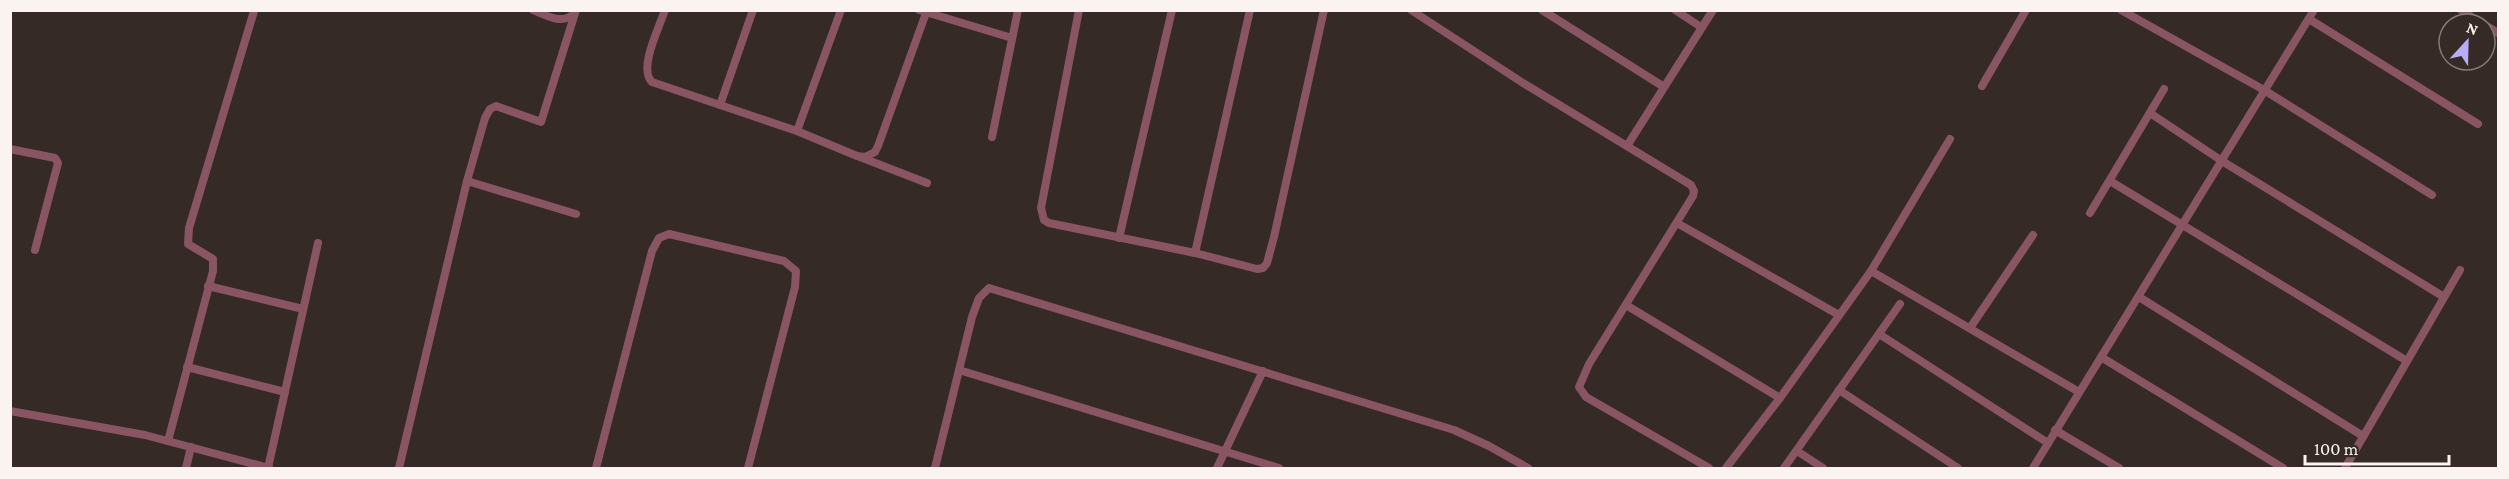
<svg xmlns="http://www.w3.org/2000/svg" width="2509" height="479" font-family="'Crimson Pro',serif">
  <rect width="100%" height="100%" fill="#352a25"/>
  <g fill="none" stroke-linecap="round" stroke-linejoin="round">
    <!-- street -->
    <g stroke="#895562" stroke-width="8">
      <path d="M533,10C546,15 563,26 574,13"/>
      <path d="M665,10C659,28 638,69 652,82L797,131L857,156L865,157L875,152L878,146L926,13"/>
      <polyline points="919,10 1012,38"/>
      <polyline points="1079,10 1041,208 1044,220 1049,223 1195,253 1257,269 1263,268 1267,263 1274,237 1324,10"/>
      <polyline points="1411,10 1523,83 1691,185 1694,191 1693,196 1589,364 1579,387 1586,397 1709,468"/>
      <polyline points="1542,10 1664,87"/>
      <polyline points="1675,10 1701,27"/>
      <polyline points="2121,10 2264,90 2432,195"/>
      <polyline points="2461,10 2483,24"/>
      <polyline points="2309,19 2478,124"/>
      <polyline points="2485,25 2498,33"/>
      <polyline points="1982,86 2026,10"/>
      <polyline points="720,105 753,10"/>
      <polyline points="2150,113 2222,161 2444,297"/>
      <polyline points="797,131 841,10"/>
      <polyline points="992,137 1018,10"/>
      <polyline points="1627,146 1713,10"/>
      <polyline points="10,149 55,158 58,163 35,250"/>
      <polyline points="860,157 927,183"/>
      <polyline points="467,181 576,214"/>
      <polyline points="2110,181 2407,361"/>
      <polyline points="2090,213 2164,89"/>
      <polyline points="1677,223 1839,315"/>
      <polyline points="1119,238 1172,10"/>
      <polyline points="1195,253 1250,10"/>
      <polyline points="1871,271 1950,139"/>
      <polyline points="208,286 303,309"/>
      <polyline points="2139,297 2363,436"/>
      <polyline points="1626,305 1780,398"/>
      <polyline points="1970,328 2033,235"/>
      <polyline points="1879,334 2048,443"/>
      <polyline points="2101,357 2283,468"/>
      <polyline points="187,367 285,392"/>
      <polyline points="959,370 1279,468"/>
      <polyline points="1839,390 1958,468"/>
      <polyline points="10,411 145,435 269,468"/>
      <polyline points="2055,430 2119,468"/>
      <polyline points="168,441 213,271 213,259 188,244 189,228 254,11"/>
      <polyline points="1797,451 1823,468"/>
      <polyline points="186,468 191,447"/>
      <polyline points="268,468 318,243"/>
      <polyline points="399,468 467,181 485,118 490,109 496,106 541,122 576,10"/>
      <polyline points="596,468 652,251 659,238 669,234 784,261 796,271 795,287 748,468"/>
      <polyline points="935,468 972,317 979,298 989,288 1454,430 1489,446 1528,468"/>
      <polyline points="1217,468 1263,371"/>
      <polyline points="1726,468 1780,398 1871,271 2079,392"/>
      <polyline points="1784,468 1900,304"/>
      <polyline points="2033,468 2314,10"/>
      <polyline points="2345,468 2460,270"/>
    </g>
  </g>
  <!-- border -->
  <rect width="2509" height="479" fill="none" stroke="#fbf3f0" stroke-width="24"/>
  <!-- north arrow -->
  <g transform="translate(2467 42) rotate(22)"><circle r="28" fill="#352a25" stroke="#847a76" stroke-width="1.5"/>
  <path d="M0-4.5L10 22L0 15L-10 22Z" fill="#b8abf7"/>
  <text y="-9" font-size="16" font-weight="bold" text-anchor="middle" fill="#fbf3f0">N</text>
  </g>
  <!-- scale -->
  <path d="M2305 455v9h144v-9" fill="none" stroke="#fbf3f0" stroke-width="3"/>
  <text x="2314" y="455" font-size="18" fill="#fbf3f0" stroke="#352a25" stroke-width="4.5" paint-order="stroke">100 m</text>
</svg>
